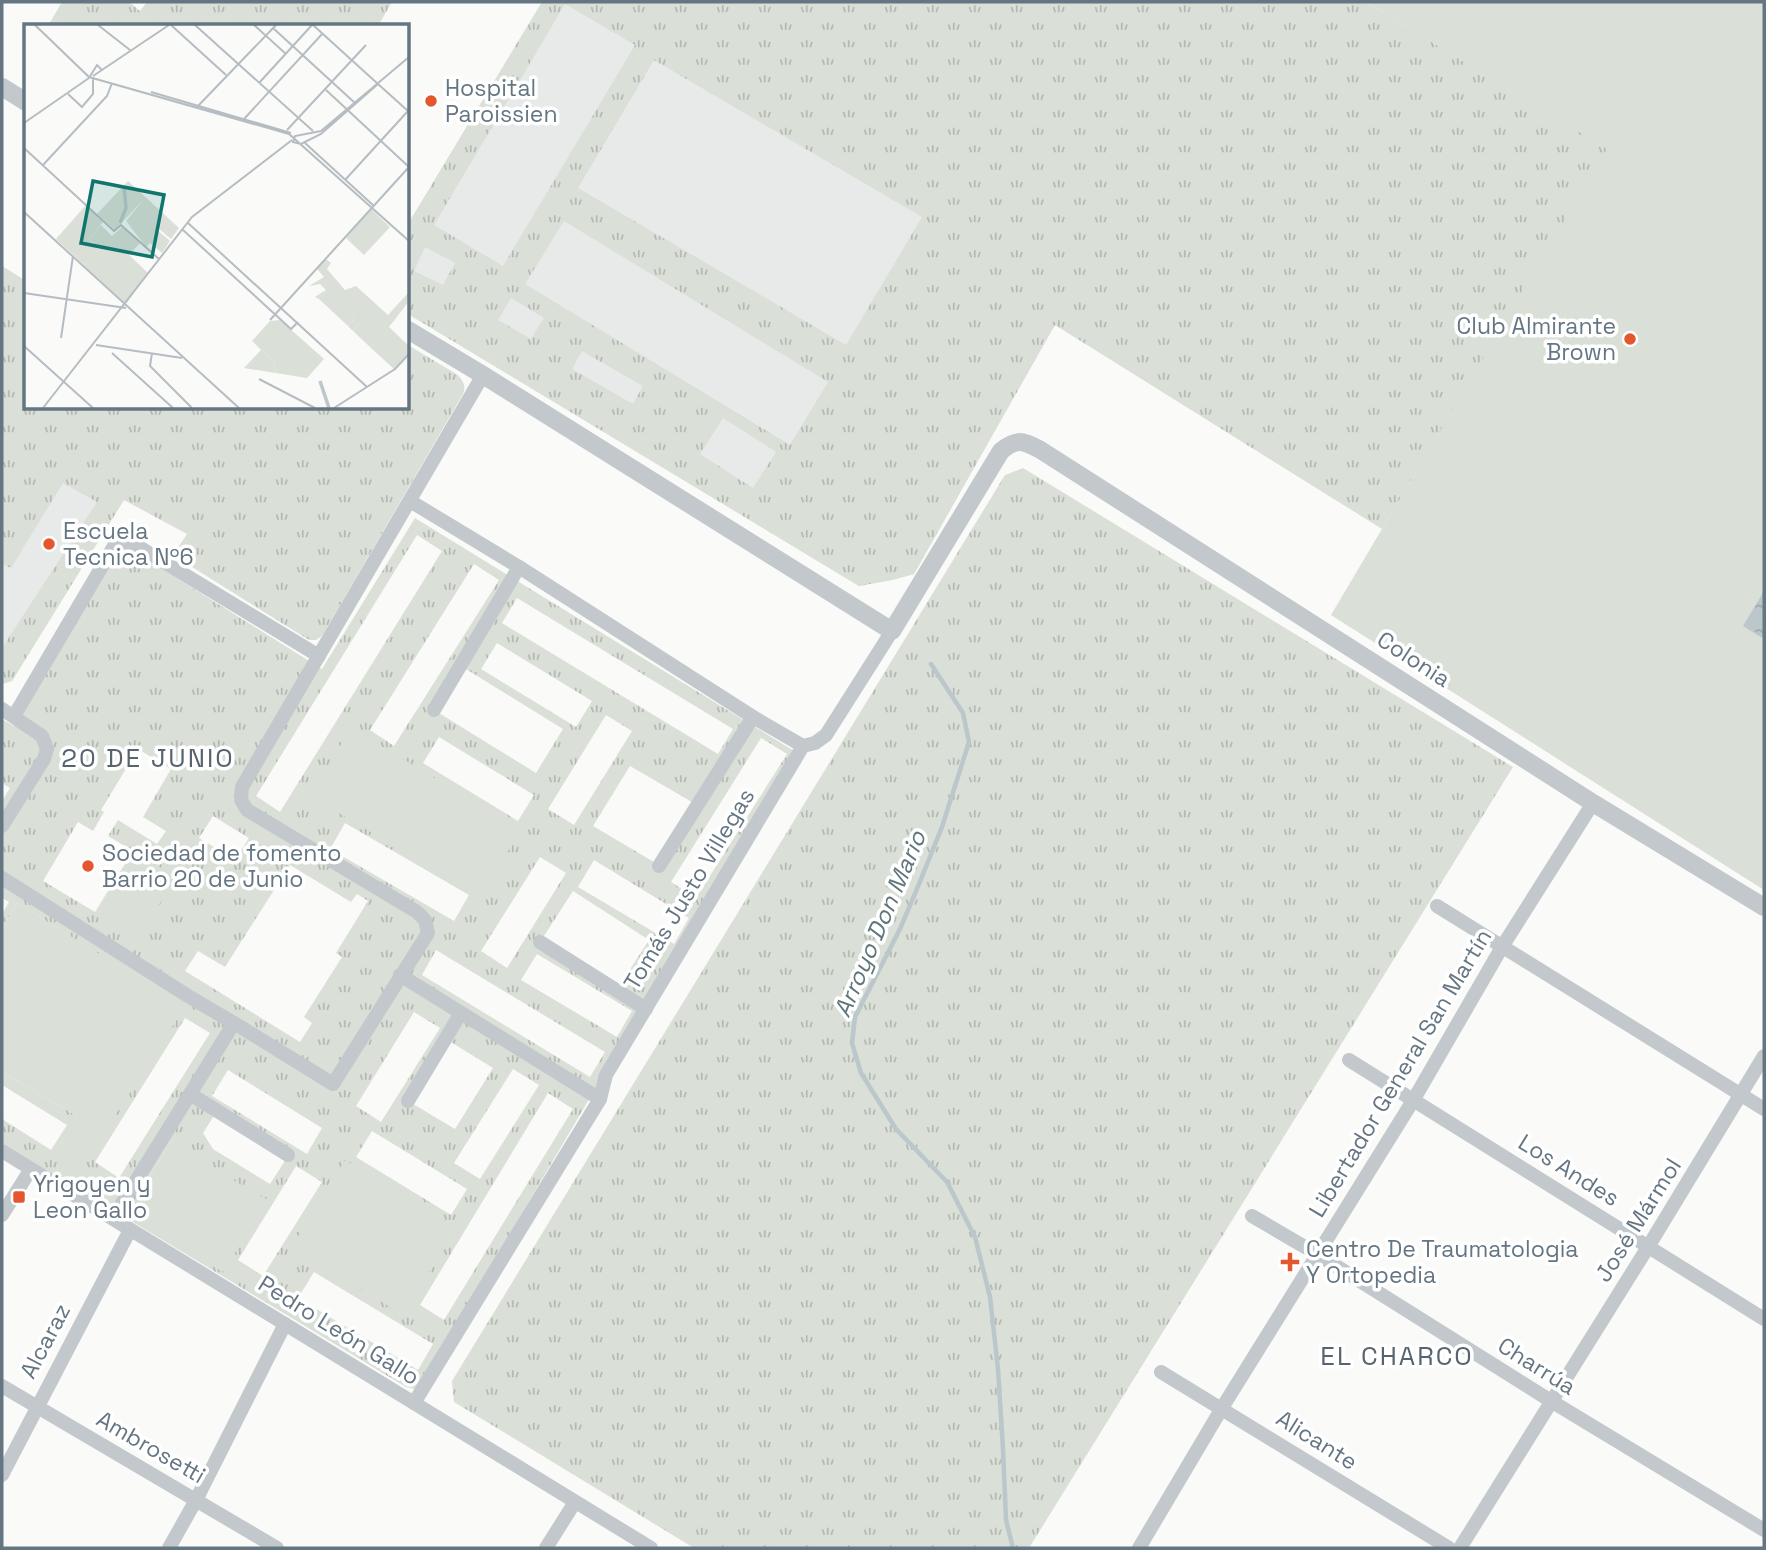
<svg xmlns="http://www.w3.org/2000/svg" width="1766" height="1550" font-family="'Space Grotesk',sans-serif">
  <defs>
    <pattern id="grass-tufts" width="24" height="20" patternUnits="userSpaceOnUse" patternTransform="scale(1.75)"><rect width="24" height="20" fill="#dadfd7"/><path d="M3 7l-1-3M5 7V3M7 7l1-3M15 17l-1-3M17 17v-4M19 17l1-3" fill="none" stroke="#b4b9b4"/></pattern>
    <pattern id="water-ripples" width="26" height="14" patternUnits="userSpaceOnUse" patternTransform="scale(1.75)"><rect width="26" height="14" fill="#bbc7cb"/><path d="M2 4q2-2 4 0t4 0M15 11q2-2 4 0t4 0" fill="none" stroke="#9ca6aa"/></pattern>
  </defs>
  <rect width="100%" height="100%" fill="#fafaf8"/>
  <!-- built -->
  <g fill="#e8e9e9">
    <polygon points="542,2 680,2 1097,249 914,574 892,580 859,586 408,314 408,224"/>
    <polygon points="2,266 26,281 26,408 180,408 12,681 2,684"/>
  </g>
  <!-- grass -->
  <g fill="url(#grass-tufts)" fill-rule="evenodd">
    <polygon points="62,2 129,2 140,11 147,2 392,2 378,26 48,26"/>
    <path d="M542,2H1366L1608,149L1382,529L1055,325L914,574L892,580L859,586L408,314V224ZM565,4L635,45L503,266L434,225ZM654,60L922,217L846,345L578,188ZM564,221L828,382L790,445L525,284ZM425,247L455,263L443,285L414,271ZM511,298L544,318L531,339L498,320ZM582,351L643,386L633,404L572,369ZM723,418L776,452L753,488L700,454Z"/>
    <path d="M2,266L26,281V408H408V345L458,375C464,382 466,386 463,394L322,636L316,640H309L173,555L187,534L124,500L12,681L2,684V648L97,502L63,483L11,568L2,564Z"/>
    <polygon points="1023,468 1513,767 1029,1548 694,1548 454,1402 452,1381 1005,475"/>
    <path d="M415,518L794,751L421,1385L415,1389L406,1387L2,1143V1119L51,1150L67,1125L2,1085V1072L77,1116L184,1007L17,903L2,927V914L9,902L2,898V801L10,788L2,783V719L14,726L113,561L124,551L135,552L322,669ZM417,535L442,551L280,812L256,796ZM474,564L499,580L394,746L370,730ZM517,598L733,729L718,754L502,623ZM497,643L592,701L576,727L481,669ZM461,666L563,729L536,773L434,710ZM606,715L632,731L574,825L548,809ZM439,737L534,795L518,821L423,763ZM761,738L787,754L696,898L671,882ZM138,749L171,769L143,817L166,831L157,844L118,820L108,836L133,851L95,912L43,881L78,822L93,831L104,812L101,810ZM630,766L697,805L659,865L593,826ZM213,816L249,838L235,860L199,838ZM345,823L469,895L454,921L330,849ZM540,857L566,873L507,968L481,951ZM594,860L689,918L674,944L578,887ZM290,865L351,902L357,894L368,901L336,953L342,957L304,1017L312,1023L300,1042L185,971L198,951L225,967ZM573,891L649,940L616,991L540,942ZM436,950L605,1052L590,1077L422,975ZM537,954L632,1011L617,1037L521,980ZM414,1012L440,1028L381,1122L356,1106ZM185,1018L210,1033L119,1178L95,1162ZM446,1039L493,1068L455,1129L408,1101ZM513,1069L539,1085L480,1179L454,1163ZM228,1070L322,1128L307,1154L212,1096ZM548,1093L573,1109L444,1320L420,1305ZM217,1111L288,1156L270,1184L213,1149L203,1133ZM372,1131L467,1189L451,1215L356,1157ZM174,1137L190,1156L126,1215ZM296,1166L322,1182L263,1276L238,1260ZM314,1272L433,1344L418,1370L298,1298Z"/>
  </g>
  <!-- green -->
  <g fill="#dadfd7">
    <polygon points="1366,2 1764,2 1764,890 1331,615 1607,149"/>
    <polygon points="351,728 521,830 480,897 310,796"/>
    <polygon points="137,853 176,877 137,941 97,917"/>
    <polygon points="17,903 185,1007 79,1172 52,1155 77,1116 2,1072 2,927"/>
    <polygon points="174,1137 191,1156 268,1200 223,1272 126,1215"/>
    <polygon points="345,1160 456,1228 403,1315 292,1246"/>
  </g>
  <!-- water -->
  <polygon fill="url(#water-ripples)" points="1764,591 1764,639 1743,626"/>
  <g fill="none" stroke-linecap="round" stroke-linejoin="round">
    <!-- stream -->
    <polyline stroke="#bbc7cb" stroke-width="4.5" points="931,664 963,713 969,742 942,827 919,884 900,929 855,1017 852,1043 861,1073 896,1129 947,1182 975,1237 990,1297 998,1369 1003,1449 1006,1520 1013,1548"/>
    <!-- minor -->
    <g stroke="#c3c8cc" stroke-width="14">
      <polyline points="410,501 519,567 753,717 803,746"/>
      <polyline points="2,709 42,736 47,749 44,759 2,826"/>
      <polyline points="434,710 519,567"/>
      <polyline points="14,716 114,546 122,542 134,544 319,656"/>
      <polyline points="659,866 753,717"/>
      <polyline points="2,878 188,996 234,1023"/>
      <polyline points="1437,906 1764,1109"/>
      <polyline points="540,942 646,1009"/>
      <polyline points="400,975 600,1099"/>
      <polyline points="1349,1060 1764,1319"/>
      <polyline points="190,1094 288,1155"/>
      <polyline points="408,1101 461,1013"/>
      <polyline points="2,1151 651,1548"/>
      <polyline points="2,1215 31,1169"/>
      <polyline points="1252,1216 1317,1254 1551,1401 1764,1530"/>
      <polyline points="113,1218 234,1023 333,1084 428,933 425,920 417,912 247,810 241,800 242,787 483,375"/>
      <polyline points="1161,1372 1449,1548"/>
      <polyline points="2,1386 277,1548"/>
      <polyline points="414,1403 600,1099 606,1075 803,746 815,743 826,735 892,631"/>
      <polyline points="2,1475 130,1230"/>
      <polyline points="169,1548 196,1500 285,1324"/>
      <polyline points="546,1548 575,1502"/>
      <polyline points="1139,1548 1222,1408 1414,1099 1502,947 1593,803"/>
      <polyline points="1460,1548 1648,1247 1764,1056"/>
    </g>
    <!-- tertiary -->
    <g stroke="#c3c8cc" stroke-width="18">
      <polyline points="2,87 26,102"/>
      <path d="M408,330L483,375L892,631L1001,451C1017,438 1022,441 1039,449L1593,803L1764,907"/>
    </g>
  </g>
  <!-- markers -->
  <g fill="#e4572e" stroke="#fff" stroke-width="2.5">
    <circle cx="431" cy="101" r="7"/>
    <circle cx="1630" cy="339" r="7"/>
    <circle cx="49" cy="544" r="7"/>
    <circle cx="88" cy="866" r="7"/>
    <rect x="12" y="1190" width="14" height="14" rx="3.5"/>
    <path d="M1286.5 1251.5h7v7h7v7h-7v7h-7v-7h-7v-7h7z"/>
  </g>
  <g text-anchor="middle" stroke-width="7" stroke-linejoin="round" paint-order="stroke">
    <!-- poi labels -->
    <g font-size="23" fill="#657683" stroke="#fff" text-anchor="start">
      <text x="445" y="96">Hospital<tspan x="445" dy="26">Paroissien</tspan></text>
      <text x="1616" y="334" text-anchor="end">Club Almirante<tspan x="1616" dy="26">Brown</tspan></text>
      <text x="63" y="539">Escuela<tspan x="63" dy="26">Tecnica Nº6</tspan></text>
      <text x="102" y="861">Sociedad de fomento<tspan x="102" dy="26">Barrio 20 de Junio</tspan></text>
      <text x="33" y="1192">Yrigoyen y<tspan x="33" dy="26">Leon Gallo</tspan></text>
      <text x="1306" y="1257">Centro De Traumatologia<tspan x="1306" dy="26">Y Ortopedia</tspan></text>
    </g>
    <!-- street labels -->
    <g font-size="23" fill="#657683" stroke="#fff">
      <text transform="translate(1414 659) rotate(33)" y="8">Colonia</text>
      <text transform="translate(689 889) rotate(-59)" y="8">Tomás Justo Villegas</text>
      <text transform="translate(1400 1073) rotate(-59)" y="8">Libertador General San Martín</text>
      <text transform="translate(1569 1170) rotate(32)" y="8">Los Andes</text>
      <text transform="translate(1638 1220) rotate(-58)" y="8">José Mármol</text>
      <text transform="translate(339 1330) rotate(32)" y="8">Pedro León Gallo</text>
      <text transform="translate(45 1341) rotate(-62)" y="8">Alcaraz</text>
      <text transform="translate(1537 1366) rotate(32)" y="8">Charrúa</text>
      <text transform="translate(1317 1440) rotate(32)" y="8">Alicante</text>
      <text transform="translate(151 1447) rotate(30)" y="8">Ambrosetti</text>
    </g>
    <!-- water labels -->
    <g font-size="24" font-style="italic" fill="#60757c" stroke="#fff">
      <text transform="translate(880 924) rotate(-67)" y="8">Arroyo Don Mario</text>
    </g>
    <!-- quarter labels -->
    <g font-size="26" letter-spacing="2" fill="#57646e" stroke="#fff">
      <text x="148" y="767">20 DE JUNIO</text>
      <text x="1397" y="1365">EL CHARCO</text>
    </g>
  </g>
  <!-- overview -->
  <g transform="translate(24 24)">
    <rect width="385" height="385" fill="#fafaf8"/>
    <path d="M104,157L155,204L147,215L134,204L132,205L146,217L138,229L126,219L122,223L102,197L120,175L91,206L73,190ZM347,185L366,203L340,231L322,214ZM77,201L88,212L98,203L116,219L105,231L124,249L102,280L60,241L75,225L65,215ZM302,235L307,239L303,245L321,266L332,262L364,291L385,268V277L365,303L385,322V329L370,345L346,323L358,310H348L336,299L329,307L324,302L331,295L302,268L295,275L291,273L302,266L296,260L285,262L300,253L293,245ZM228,317L250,337L252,349L220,344L237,326Z" fill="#dadfd7"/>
    <path d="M256,296L300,335L283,354L252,349L250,337L228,317L246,297Z" fill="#dadfd7"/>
    <path d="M62,181L79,198L65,215L75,225L60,241L32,215ZM302,268L331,295L324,302L295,275ZM336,299L347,309L349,299L358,300V310L346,323L329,307Z" fill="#dadfd7"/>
    <path fill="none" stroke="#bbc7cb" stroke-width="3.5" d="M96,199L102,184L100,162M296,357L305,384"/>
    <path fill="none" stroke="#b5bdc2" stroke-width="2" d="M11,1L65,53L265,110L385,217M74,1L106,26M147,1L202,51M171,1L289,107M230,1L262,30M289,1L354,60M249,4L331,79M69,52L145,1M65,54L73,41L78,46M235,59L288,1M354,60L384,87M354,60L297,110L277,120L269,118L271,112L297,107L385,33M302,66L385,143M127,68L267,109M44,70L58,83L69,70V54M173,83L252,1M220,95L299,9M0,99L65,54M263,106L342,21M281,119L350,182M0,124L90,207L97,201L135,235M19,141L83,72L88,59M321,156L384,87M0,188L215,384M164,199L343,363M159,206L267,305L274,298M0,269L102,284M246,296L385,143M37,314L49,232M72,321L158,334M0,322L69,384M88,329L149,384M128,329L126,342L168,384M235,355L291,384M19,384L168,193L268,116M310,384L371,345L385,330"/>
    <path fill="#0f766e" fill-opacity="0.15" stroke="#0f766e" stroke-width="3.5" d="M69,157L140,171L128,233L57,219Z"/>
    <rect width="385" height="385" fill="none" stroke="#657683" stroke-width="3.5"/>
  </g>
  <!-- border -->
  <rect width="1766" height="1550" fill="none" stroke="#657683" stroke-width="7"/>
</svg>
